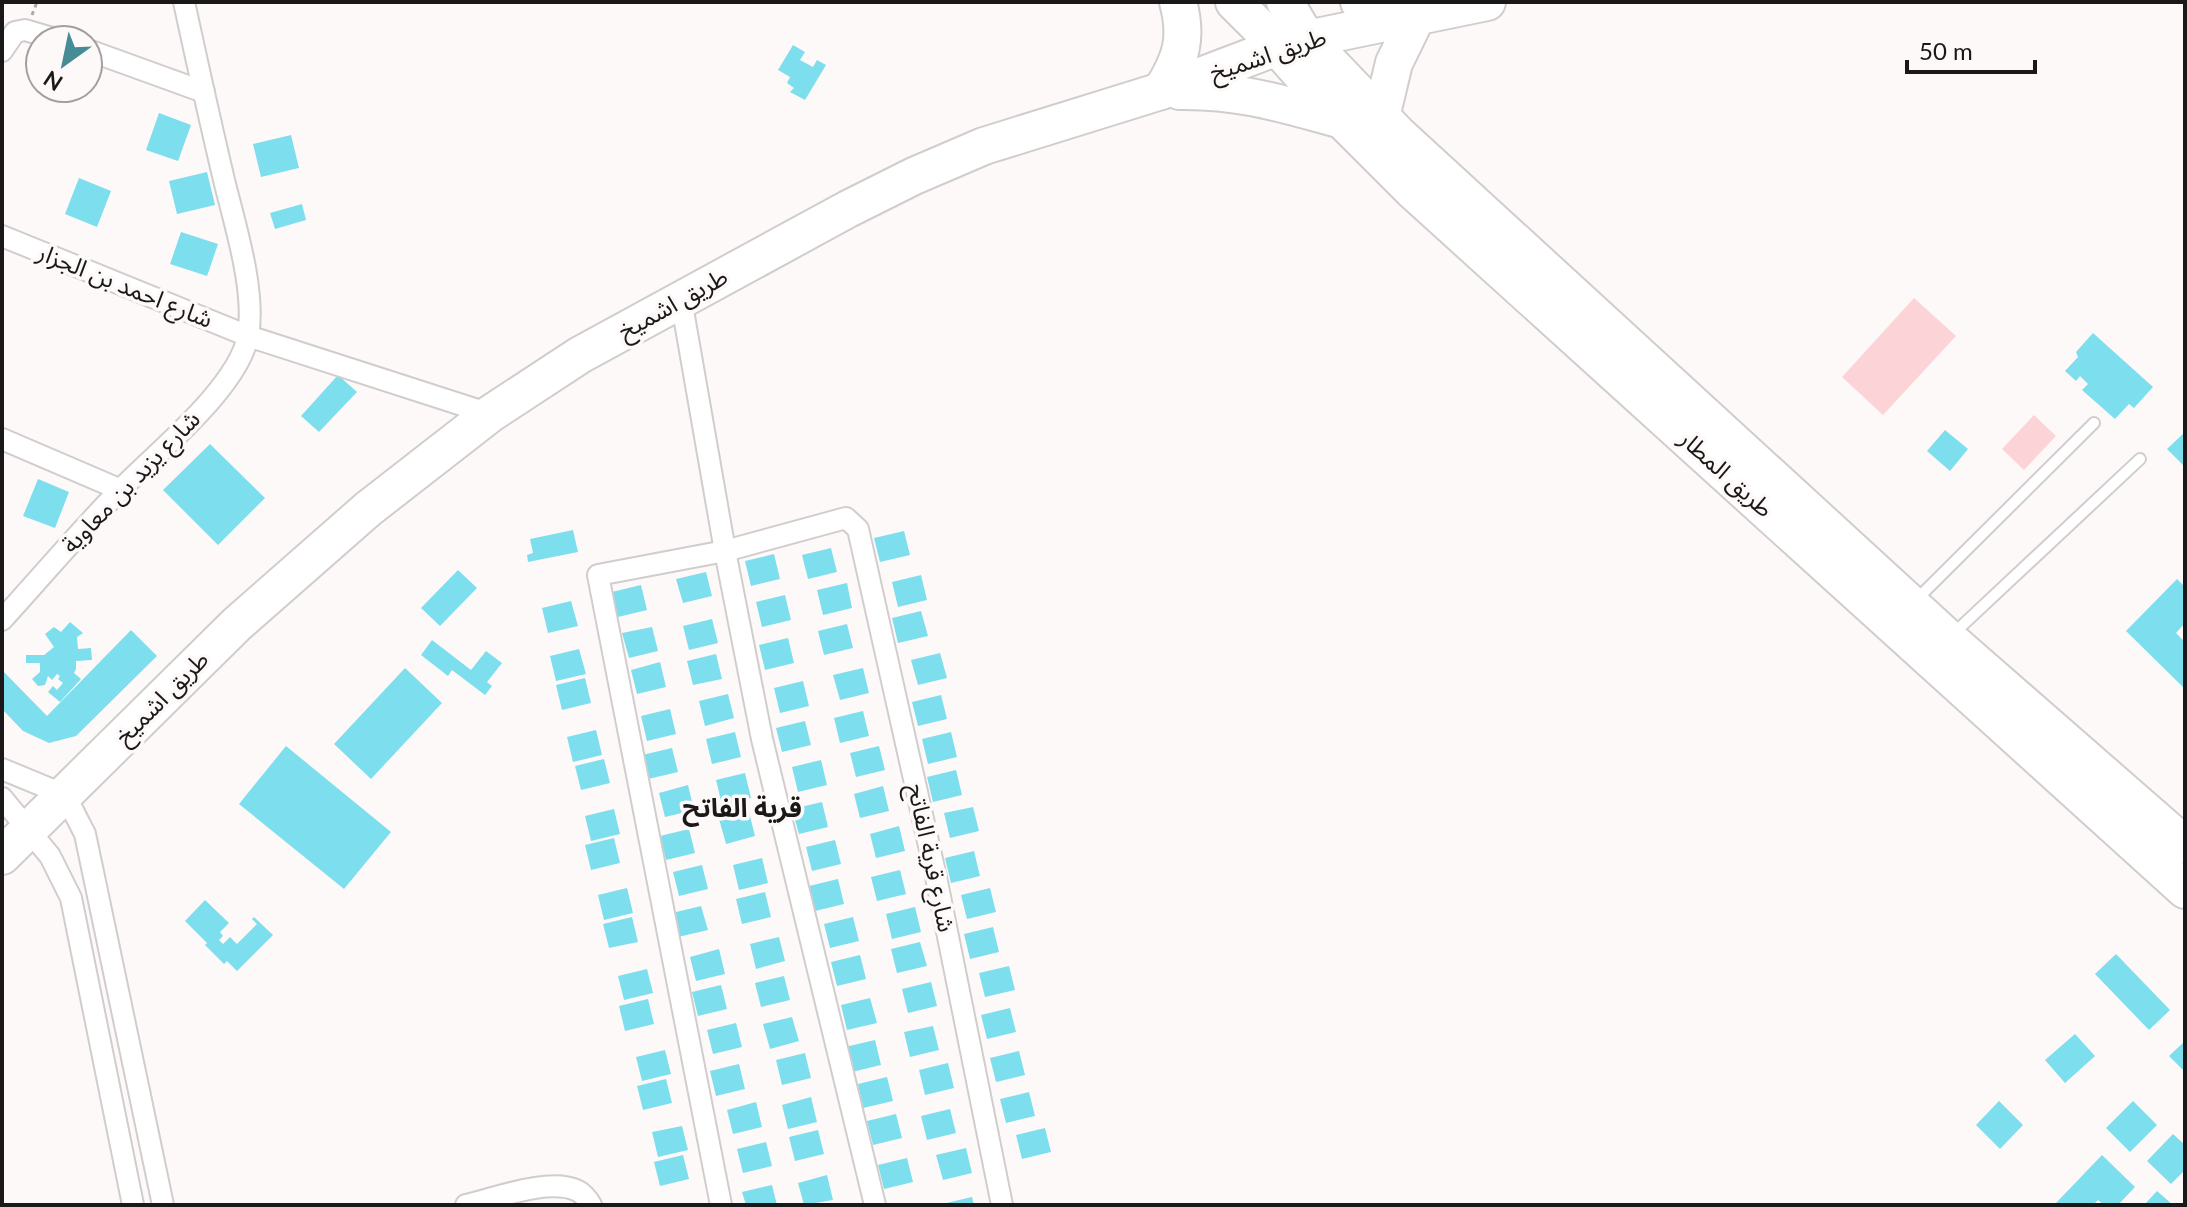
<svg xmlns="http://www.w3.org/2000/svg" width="2187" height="1207" font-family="Lato,'Noto Sans Arabic',sans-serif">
  <rect width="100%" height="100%" fill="#fef9f9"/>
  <!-- green -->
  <g fill="#fcd4d8">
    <polygon points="1914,298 1956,336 1883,415 1842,377"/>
    <polygon points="2034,415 2056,436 2024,470 2002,449"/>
  </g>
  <!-- building -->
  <g fill="#7ddeed">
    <polygon points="793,45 805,52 800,60 813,67 817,60 826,65 805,100 790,92 794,88 787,83 790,77 778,70"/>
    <polygon points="159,113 191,125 178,161 146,150"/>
    <polygon points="291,135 299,168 261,177 253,144"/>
    <polygon points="207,172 215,205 177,214 169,181"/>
    <polygon points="79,178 111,191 97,227 65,214"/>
    <polygon points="302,204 306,220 275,229 270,213"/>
    <polygon points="181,232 218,244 207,276 170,264"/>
    <polygon points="2093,333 2153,387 2134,408 2129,404 2115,419 2082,390 2088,384 2080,376 2076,381 2065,371 2078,357 2076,352"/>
    <polygon points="338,375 357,392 319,432 301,416"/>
    <polygon points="1945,430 1968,449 1950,471 1927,451"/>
    <polygon points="2185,432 2185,467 2167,449"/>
    <polygon points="210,444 265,498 218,545 163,490"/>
    <polygon points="38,479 69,492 55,528 23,516"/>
    <polygon points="573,530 578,552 528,562 527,555 533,553 530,539"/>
    <polygon points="904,531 910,555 880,562 874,538"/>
    <polygon points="831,548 837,572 808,579 802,555"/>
    <polygon points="774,554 780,579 751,586 745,561"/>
    <polygon points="458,570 477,588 440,626 421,608"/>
    <polygon points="706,572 712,596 683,603 676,579"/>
    <polygon points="921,575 927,600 898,607 892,582"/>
    <polygon points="2177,579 2185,587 2185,623 2176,633 2185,642 2185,689 2126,631"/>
    <polygon points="847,583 852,608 823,615 817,590"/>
    <polygon points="641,585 647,610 618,617 612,592"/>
    <polygon points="785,595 791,620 762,627 756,602"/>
    <polygon points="571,601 578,626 548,633 542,608"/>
    <polygon points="921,611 928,636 898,643 892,618"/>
    <polygon points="712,619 718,643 689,650 683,626"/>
    <polygon points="70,622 83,633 77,637 78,649 91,648 92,660 76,661 76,669 74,673 81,679 60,702 48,692 53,686 57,690 63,683 58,679 60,676 57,674 52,680 48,676 45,685 38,686 32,679 40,672 40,663 26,663 26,655 44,655 54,647 45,634 54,627 61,632"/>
    <polygon points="847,624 853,648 824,655 818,631"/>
    <polygon points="652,627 658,651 629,658 622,633"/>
    <polygon points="131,630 157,656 76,736 49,743 23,731 2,709 2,670 47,716"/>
    <polygon points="788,638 794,663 765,670 759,645"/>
    <polygon points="432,640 471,670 486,651 502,663 487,682 492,686 485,695 452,670 448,676 421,655"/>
    <polygon points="579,649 586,674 556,681 550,656"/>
    <polygon points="940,653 947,678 918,685 911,660"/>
    <polygon points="716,654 722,679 693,685 687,661"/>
    <polygon points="660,662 666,687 637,694 631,670"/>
    <polygon points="405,668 442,703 371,779 334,744"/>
    <polygon points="863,668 869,693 840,700 833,675"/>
    <polygon points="585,678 591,703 562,710 556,685"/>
    <polygon points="803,681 809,706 780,713 774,688"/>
    <polygon points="728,694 734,718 705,726 699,701"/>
    <polygon points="941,695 947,719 918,726 912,702"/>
    <polygon points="670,709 676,734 647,741 641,716"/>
    <polygon points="863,711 869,736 840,743 834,718"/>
    <polygon points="805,721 811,745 782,752 776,728"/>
    <polygon points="596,730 602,755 573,762 567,737"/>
    <polygon points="735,732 741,757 712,764 706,739"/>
    <polygon points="951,732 957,757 928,764 922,739"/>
    <polygon points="286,746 391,832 344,889 239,804"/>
    <polygon points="879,746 885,770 856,777 850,753"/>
    <polygon points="672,748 678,772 648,779 642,755"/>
    <polygon points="604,759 610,783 581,790 575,766"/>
    <polygon points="821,760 827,785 798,792 792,767"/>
    <polygon points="956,770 962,795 933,802 927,777"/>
    <polygon points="745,773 751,798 722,805 716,780"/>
    <polygon points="688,785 694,810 665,817 659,793"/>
    <polygon points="883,786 889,811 860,818 854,794"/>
    <polygon points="822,802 828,827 799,834 792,809"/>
    <polygon points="973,807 979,831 950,838 944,813"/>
    <polygon points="614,809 620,834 591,841 585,816"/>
    <polygon points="749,812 755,836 726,844 719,819"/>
    <polygon points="899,826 905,851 876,858 870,834"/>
    <polygon points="689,829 695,853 666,860 660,836"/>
    <polygon points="614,838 620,863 591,870 585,845"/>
    <polygon points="835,840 841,864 812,871 806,847"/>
    <polygon points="974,851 980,876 951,883 945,858"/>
    <polygon points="762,858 768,883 739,890 733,865"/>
    <polygon points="702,865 708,889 679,896 673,872"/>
    <polygon points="900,870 906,894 877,901 871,877"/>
    <polygon points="838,879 844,904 815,911 809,886"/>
    <polygon points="627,888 633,913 604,920 598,895"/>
    <polygon points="990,888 996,912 967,919 961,895"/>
    <polygon points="765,892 771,917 742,924 736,899"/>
    <polygon points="205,900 229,923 220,932 223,936 219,940 223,944 230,937 237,944 257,924 252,919 254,917 273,935 237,971 227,961 224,964 205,945 207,943 185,921"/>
    <polygon points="701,906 708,930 678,937 672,913"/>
    <polygon points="915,907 921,932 892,939 886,914"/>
    <polygon points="632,917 638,942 609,948 603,924"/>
    <polygon points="853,917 859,941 830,948 824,924"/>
    <polygon points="993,927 999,952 970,959 964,934"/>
    <polygon points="779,937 785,961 756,969 750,944"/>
    <polygon points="920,942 927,966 897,973 891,949"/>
    <polygon points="719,949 725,974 696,981 690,957"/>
    <polygon points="2116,954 2170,1010 2149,1030 2095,974"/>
    <polygon points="860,955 866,979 837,986 831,962"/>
    <polygon points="1009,966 1015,990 985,997 979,973"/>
    <polygon points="647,969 653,993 624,1000 618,976"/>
    <polygon points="784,976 790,1000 761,1007 755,983"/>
    <polygon points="931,982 937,1006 908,1013 902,989"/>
    <polygon points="721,985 727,1009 698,1016 692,992"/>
    <polygon points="870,998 877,1023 847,1030 841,1005"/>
    <polygon points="648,999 654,1024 625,1031 619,1006"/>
    <polygon points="1010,1008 1016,1032 987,1039 981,1015"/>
    <polygon points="792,1017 799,1041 770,1049 763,1024"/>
    <polygon points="736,1023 742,1047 713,1054 707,1030"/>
    <polygon points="933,1026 939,1050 910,1057 904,1032"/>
    <polygon points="2075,1034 2095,1056 2065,1083 2045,1060"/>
    <polygon points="875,1040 881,1065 852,1072 845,1047"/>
    <polygon points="2185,1041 2185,1072 2169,1056"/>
    <polygon points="665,1050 671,1074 642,1081 636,1057"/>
    <polygon points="1019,1051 1025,1075 996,1082 990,1058"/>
    <polygon points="805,1053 811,1078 782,1085 776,1060"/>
    <polygon points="948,1063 954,1088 925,1095 919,1070"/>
    <polygon points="739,1064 745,1089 716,1096 710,1071"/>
    <polygon points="887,1077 893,1101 863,1108 858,1084"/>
    <polygon points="666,1079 672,1103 643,1110 637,1086"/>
    <polygon points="1029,1092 1035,1116 1006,1123 1000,1099"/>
    <polygon points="811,1097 817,1122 788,1129 782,1105"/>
    <polygon points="1999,1101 2023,1125 2000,1149 1976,1125"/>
    <polygon points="2133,1101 2157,1125 2130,1152 2106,1128"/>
    <polygon points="756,1102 762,1127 733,1134 727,1110"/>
    <polygon points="950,1109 956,1133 927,1140 921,1116"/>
    <polygon points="896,1114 902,1138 873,1145 867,1121"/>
    <polygon points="682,1126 688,1150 658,1157 652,1132"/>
    <polygon points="1045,1128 1051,1152 1022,1159 1016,1135"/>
    <polygon points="818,1130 824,1154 795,1161 789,1137"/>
    <polygon points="2173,1134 2185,1145 2185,1170 2171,1184 2147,1161"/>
    <polygon points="766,1142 772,1166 743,1173 737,1149"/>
    <polygon points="966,1148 972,1173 943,1180 936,1155"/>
    <polygon points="683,1155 689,1179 660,1186 654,1162"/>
    <polygon points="2102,1155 2135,1187 2118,1205 2104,1205 2098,1200 2093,1205 2058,1205 2056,1203"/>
    <polygon points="907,1158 913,1182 884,1189 878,1165"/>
    <polygon points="827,1175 833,1200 804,1205 798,1183"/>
    <polygon points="772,1185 777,1205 746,1205 742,1192"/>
    <polygon points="2157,1191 2173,1205 2144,1205"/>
    <polygon points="972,1197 974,1205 942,1205 942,1204"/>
  </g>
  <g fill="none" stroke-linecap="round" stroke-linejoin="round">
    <defs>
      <g id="lane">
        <polyline points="1916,600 2094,423"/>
        <polyline points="1953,634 2140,459"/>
      </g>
      <g id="street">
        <polyline points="88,50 204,92"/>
        <polyline points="2,51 15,32 25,30 59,40"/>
        <polyline points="2,236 248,336 490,414"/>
        <polyline points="681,299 725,551 762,739 875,1205"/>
        <polyline points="2,439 121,490"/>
        <path d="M2,620C42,576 80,531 121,489C157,452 238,388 248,336C256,291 235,225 224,180C210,121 197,62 184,2"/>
        <polyline points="2,769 65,795 85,834 163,1205"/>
        <polyline points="2,798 50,856 71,898 133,1205"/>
        <path d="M466,1205C496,1198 550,1177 578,1191C584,1194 588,1200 591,1205"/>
        <polyline points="721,1205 598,575 725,551 846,518 858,529 936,877 1002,1205"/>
      </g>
      <g id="highway">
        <polyline points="1234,2 1261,29 1342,120 1414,192 2185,890"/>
        <polyline points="1285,2 1307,39 1398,134 1948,638 2185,845"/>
        <polyline points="1359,2 1417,16 1394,63 1381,117"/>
        <path d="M1161,91C1181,60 1188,38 1178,2"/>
        <path d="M1179,91C1241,90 1283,104 1342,120"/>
        <polyline points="2,856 237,624 368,509 490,414 580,355 848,209 914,176 984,146 1161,91 1277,47 1307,39 1487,2"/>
      </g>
    </defs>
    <!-- lane casing -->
    <use href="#lane" stroke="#d2cdcd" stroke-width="14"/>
    <!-- street casing -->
    <use href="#street" stroke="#d2cdcd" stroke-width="24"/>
    <!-- highway casing -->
    <use href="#highway" stroke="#d2cdcd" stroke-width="40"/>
    <!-- path -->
    <polyline stroke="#aca8a8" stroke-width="3" stroke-dasharray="4 4" stroke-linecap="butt" points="32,15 37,2"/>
    <!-- lane -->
    <use href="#lane" stroke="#fff" stroke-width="10"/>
    <!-- street -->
    <use href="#street" stroke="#fff" stroke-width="20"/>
    <!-- highway -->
    <use href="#highway" stroke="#fff" stroke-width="36"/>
  </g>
  <g text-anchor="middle" stroke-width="7" stroke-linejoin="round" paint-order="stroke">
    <!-- street labels -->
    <g font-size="24" fill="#1a1818" stroke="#fef9f9">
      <text transform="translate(1268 55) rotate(-18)" y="8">طريق اشميخ</text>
      <text transform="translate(125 286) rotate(22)" y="8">شارع احمد بن الجزار</text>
      <text transform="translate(673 304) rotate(-29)" y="8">طريق اشميخ</text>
      <text transform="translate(1726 474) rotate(42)" y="8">طريق المطار</text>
      <text transform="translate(131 482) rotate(-46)" y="8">شارع يزيد بن معاوية</text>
      <text transform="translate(162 698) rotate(-45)" y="8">طريق اشميخ</text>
      <text transform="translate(931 858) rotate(78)" y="8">شارع قرية الفاتح</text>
    </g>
    <!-- neighbourhood labels -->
    <g font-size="26" font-weight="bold" fill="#1a1818" stroke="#fef9f9">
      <text x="742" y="817">قرية الفاتح</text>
    </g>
  </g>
  <!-- border -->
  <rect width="2187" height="1207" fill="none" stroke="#1a1818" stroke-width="8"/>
  <!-- north arrow -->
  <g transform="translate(64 64) rotate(213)"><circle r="38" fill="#fef9f9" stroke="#a39f9f" stroke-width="2"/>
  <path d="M0-6L14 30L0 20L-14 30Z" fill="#468c97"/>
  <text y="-12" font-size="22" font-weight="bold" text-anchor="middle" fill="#1a1818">N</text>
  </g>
  <!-- scale -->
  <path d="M1907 60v12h128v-12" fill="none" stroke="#1a1818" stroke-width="4"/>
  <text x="1919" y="60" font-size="24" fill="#1a1818" stroke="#fef9f9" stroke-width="6" paint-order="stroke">50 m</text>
</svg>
